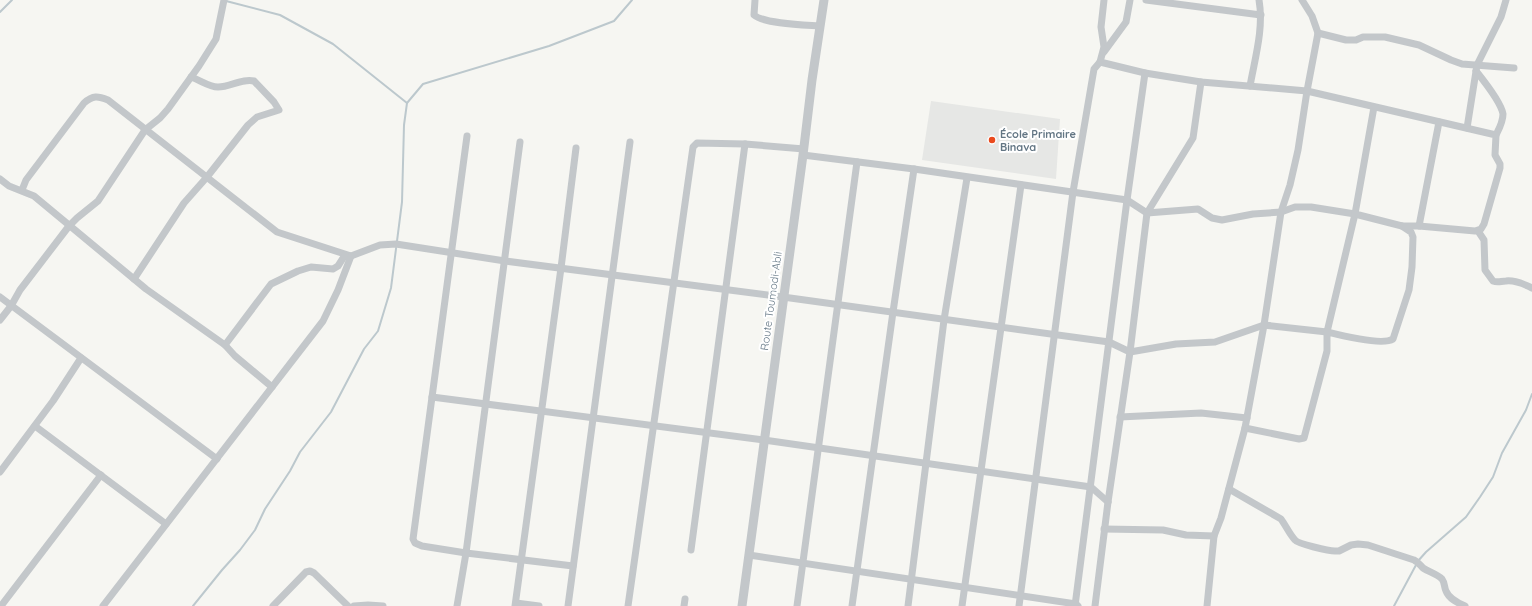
<svg xmlns="http://www.w3.org/2000/svg" width="1532" height="606" font-family="Quicksand,sans-serif">
  <rect width="100%" height="100%" fill="#f6f6f2"/>
  <!-- built -->
  <polygon fill="#e6e7e5" points="931,101 1060,119 1056,179 922,160"/>
  <g fill="none" stroke-linecap="round" stroke-linejoin="round">
    <!-- stream -->
    <g stroke="#bcc8cd" stroke-width="2">
      <polyline points="226,1 280,15 333,44 407,103"/>
      <polyline points="0,12 12,0"/>
      <polyline points="1418,561 1426,552 1466,517 1480,497 1493,477 1502,453 1526,410 1532,394"/>
      <polyline points="193,606 222,570 240,550 255,530 265,509 290,471 300,452 331,412 364,349 378,331 391,288 402,202 404,125 407,103 423,84 549,46 614,21 632,0"/>
      <polyline points="1394,606 1416,565"/>
    </g>
    <!-- minor -->
    <g stroke="#c3c7ca" stroke-width="7">
      <path d="M755,0L754,15C764,24 805,25 819,26"/>
      <polyline points="1104,0 1101,27 1104,47 1100,62 1145,73 1201,82 1307,91 1318,33 1312,16 1302,0"/>
      <polyline points="1146,0 1261,15"/>
      <polyline points="1318,33 1346,40 1356,40 1363,37 1385,37 1419,45 1451,60 1462,64 1514,68"/>
      <polyline points="1104,52 1126,22 1130,0"/>
      <path d="M1476,71C1484,81 1501,102 1503,114C1503,122 1499,129 1496,135"/>
      <path d="M1250,86C1255,58 1264,28 1259,0"/>
      <polyline points="1467,128 1477,65 1501,17 1506,0"/>
      <polyline points="467,136 413,539 415,543 422,546 466,553 573,566"/>
      <polyline points="0,179 9,186 34,196 146,289 225,345 235,356 272,387"/>
      <path d="M22,190L26,180L84,103C93,95 98,96 108,100L277,232L351,256L380,245L396,244L505,261L783,297L1109,342L1130,352L1176,344L1215,342L1264,325L1327,332L1355,214L1311,207H1295L1281,212L1253,214L1222,220L1212,218L1198,209L1147,213L1127,200L914,169L803,155"/>
      <polyline points="1419,226 1439,122"/>
      <path d="M1478,231L1484,240L1485,270L1493,281C1498,283 1501,281 1506,281C1515,280 1524,284 1532,288"/>
      <path d="M134,279L184,203L207,177L248,125L257,117L279,110L274,102L254,81C243,78 230,87 218,87C209,87 200,80 191,77"/>
      <polyline points="0,297 217,459"/>
      <polyline points="0,320 11,306 20,290 69,226 77,218 98,201 145,130 160,118 168,109 199,66 216,39 224,0"/>
      <polyline points="225,345 271,284 298,271 311,267 333,269 338,266 345,255"/>
      <polyline points="432,397 764,440 1091,487 1108,502"/>
      <polyline points="1120,417 1201,413 1247,418"/>
      <polyline points="35,426 166,524"/>
      <path d="M1245,428L1299,439L1304,438L1327,351V332C1339,335 1382,346 1393,339L1409,290L1412,267L1413,237L1411,232L1402,226"/>
      <polyline points="0,472 53,401 81,358"/>
      <path d="M1229,489L1281,519C1286,526 1290,535 1295,540C1298,544 1329,551 1335,551H1339L1351,545L1358,544L1368,545L1414,560C1418,562 1420,565 1423,568C1429,572 1437,574 1442,579C1445,583 1444,587 1446,591C1449,599 1458,603 1465,606"/>
      <polyline points="1104,529 1163,530 1186,535 1214,536"/>
      <polyline points="691,550 745,144"/>
      <polyline points="749,555 1076,604 1078,606"/>
      <polyline points="516,603 539,606"/>
      <polyline points="1,606 101,475"/>
      <polyline points="103,606 323,321 338,290 351,256"/>
      <polyline points="273,606 306,572 310,571 314,573 348,606"/>
      <polyline points="354,606 368,605 383,606"/>
      <polyline points="457,606 466,553 520,142"/>
      <polyline points="515,606 561,268 576,148"/>
      <polyline points="568,606 630,142"/>
      <polyline points="628,606 693,147 697,143 745,144 804,149"/>
      <polyline points="684,606 685,599"/>
      <polyline points="797,606 857,162"/>
      <polyline points="852,606 893,312 914,169"/>
      <polyline points="908,606 944,320 967,178"/>
      <polyline points="962,606 1021,185"/>
      <polyline points="1019,606 1073,192 1094,69 1100,62"/>
      <polyline points="1075,606 1127,200 1145,73"/>
      <polyline points="1095,606 1108,502 1130,352 1147,213 1193,138 1201,82"/>
      <polyline points="1207,606 1214,536 1221,518 1245,428 1264,325 1281,212 1290,185 1298,150 1307,91 1496,135 1495,155 1500,164 1500,168 1484,224 1481,229 1475,231 1419,226 1402,226 1355,214 1374,107"/>
    </g>
    <!-- tertiary -->
    <polyline stroke="#c3c7ca" stroke-width="9" points="742,606 803,155 812,80 824,0"/>
  </g>
  <!-- markers -->
  <circle fill="#ea4a1d" stroke="#fff" stroke-width="1.5" cx="992" cy="140" r="4"/>
  <g text-anchor="middle" stroke-width="4" stroke-linejoin="round" paint-order="stroke">
    <!-- poi labels -->
    <g font-size="11" font-weight="bold" fill="#637684" stroke="#fff" text-anchor="start">
      <text x="1000" y="138">École Primaire<tspan x="1000" dy="13">Binava</tspan></text>
    </g>
    <!-- street labels -->
    <g font-size="11" fill="#637684" stroke="#fff">
      <text transform="translate(771 301) rotate(-82)" y="4">Route Toumodi-Abli</text>
    </g>
  </g>
</svg>
